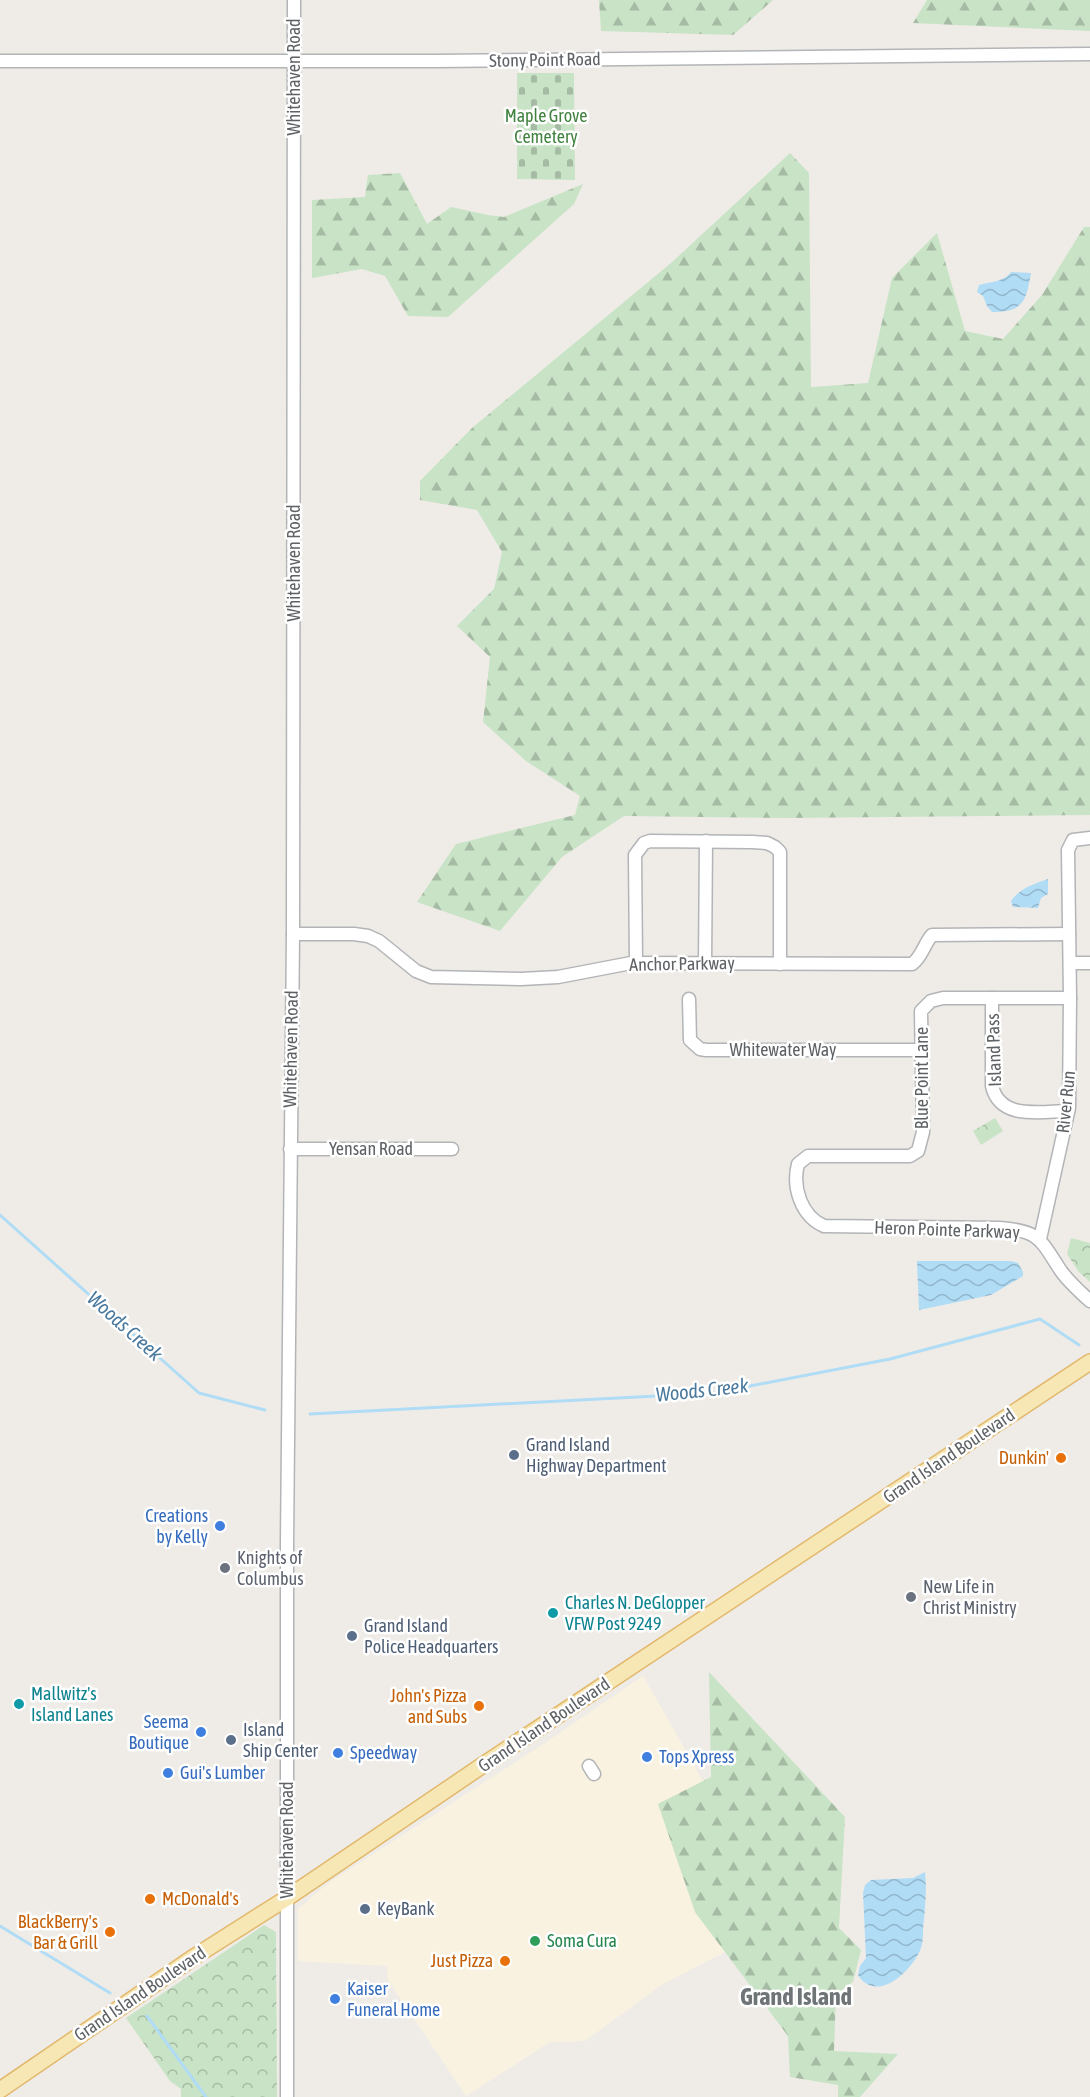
<svg xmlns="http://www.w3.org/2000/svg" width="1090" height="2097" font-family="'Asap Condensed',sans-serif">
  <defs>
    <pattern id="forest-firs" width="22" height="20" patternUnits="userSpaceOnUse" patternTransform="scale(1.5)"><rect width="22" height="20" fill="#c8e3c6"/><path d="M5 1l3.5 6h-7zM16 11l3.5 6h-7z" fill="#a6bba4"/></pattern>
    <pattern id="cemetery-stones" width="16" height="16" patternUnits="userSpaceOnUse" patternTransform="scale(1.5)"><rect width="16" height="16" fill="#c8e3c6"/><path d="M2 7V4a2 2 0 0 1 4 0v3zM10 15v-3a2 2 0 0 1 4 0v3z" fill="#a6bba4"/></pattern>
    <pattern id="park-crowns" width="20" height="18" patternUnits="userSpaceOnUse" patternTransform="scale(1.5)"><rect width="20" height="18" fill="#c8e3c6"/><path d="M2 6a3 3 0 1 1 6 0M12 15a3 3 0 1 1 6 0" fill="none" stroke="#a6bba4"/></pattern>
    <pattern id="water-waves" width="16" height="10" patternUnits="userSpaceOnUse" patternTransform="scale(1.5)"><rect width="16" height="10" fill="#b0dcf6"/><path d="M0 5q4-4 8 0t8 0" fill="none" stroke="#92b6cb"/></pattern>
  </defs>
  <rect width="100%" height="100%" fill="#efece7"/>
  <!-- commercial -->
  <polygon fill="#faf2e0" points="643,1676 703,1781 658,1804 695,1912 725,1952 661,1985 585,2041 550,2042 466,2096 388,1980 387,1966 298,1961 298,1909 327,1884 545,1743"/>
  <!-- forest -->
  <g fill="url(#forest-firs)">
    <polygon points="599,0 773,0 733,35 601,31"/>
    <polygon points="927,0 1090,0 1090,31 913,23"/>
    <polygon points="790,153 809,173 811,387 868,383 892,278 937,233 965,331 1003,339 1042,295 1084,227 1090,227 1090,815 785,818 624,816 562,857 500,931 417,902 456,844 575,815 580,796 526,761 483,722 490,657 457,626 494,589 502,552 477,510 420,500 420,481 472,428 671,263"/>
    <polygon points="400,173 427,224 451,207 488,215 504,217 583,184 574,204 448,317 408,316 385,276 362,269 312,278 312,200 365,197 368,175"/>
    <polygon points="709,1672 845,1817 839,1928 861,1950 853,1982 836,1994 834,2051 898,2054 860,2097 838,2097 838,2085 790,2077 788,2036 695,1912 658,1804 711,1777"/>
  </g>
  <!-- cemetery -->
  <polygon fill="url(#cemetery-stones)" points="517,73 574,73 575,180 517,179"/>
  <!-- park -->
  <g fill="url(#park-crowns)">
    <polygon points="995,1118 1003,1131 981,1145 973,1131"/>
    <polygon points="1071,1238 1090,1243 1090,1282 1079,1272 1067,1254"/>
    <polygon points="264,1925 276,1932 277,2097 181,2097 181,2089 170,2081 126,2018"/>
  </g>
  <!-- water -->
  <g fill="url(#water-waves)">
    <path d="M1011,272L1031,273C1026,301 1024,312 992,312L987,306L983,296L977,292L979,285C989,282 1004,282 1011,272Z"/>
    <path d="M1048,879V894L1041,898L1038,908L1013,907L1011,901C1020,888 1034,884 1048,879Z"/>
    <polygon points="917,1261 1011,1261 1018,1263 1023,1272 1023,1276 991,1295 919,1310"/>
    <path d="M925,1872C927,1891 925,1910 923,1929C923,1935 923,1943 921,1948C916,1963 897,1983 882,1986C871,1988 864,1984 858,1975L860,1966L866,1958L863,1893L865,1885L871,1880L913,1878Z"/>
  </g>
  <g fill="none" stroke-linecap="round" stroke-linejoin="round">
    <!-- stream -->
    <g stroke="#b0dcf6" stroke-width="3">
      <polyline points="0,1215 199,1393 265,1410"/>
      <polyline points="310,1414 714,1393 890,1359 1040,1319 1079,1345"/>
      <polyline points="0,1926 110,1993"/>
      <polyline points="147,2016 206,2097"/>
    </g>
    <defs>
      <g id="minor">
        <polyline points="0,61 436,61 1090,54"/>
        <path d="M293,934H354L368,936L379,941L416,971L431,977L521,979L558,977L631,963L912,964C922,957 924,944 932,935L1069,934"/>
        <polyline points="636,963 635,855 644,843 650,841 752,842 767,843 775,847 780,852 780,964"/>
        <polyline points="1070,963 1090,963"/>
        <polyline points="705,964 706,841"/>
        <path d="M992,998V1086C1000,1121 1042,1111 1068,1111"/>
        <path d="M1070,998H943L931,1001L921,1011L923,1132L918,1151L910,1156H808L798,1164C792,1187 801,1216 824,1226L1000,1228C1040,1231 1040,1239 1061,1271C1069,1282 1080,1292 1090,1301"/>
        <polyline points="689,999 690,1040 700,1049 706,1050 922,1050"/>
        <polyline points="290,1149 452,1149"/>
        <polyline points="1040,1239 1069,1108 1070,998 1068,850 1073,840 1090,838"/>
        <polyline points="589,1766 594,1774"/>
        <polyline points="287,2097 287,1543 293,934 294,0"/>
      </g>
      <polyline id="major" points="0,2090 194,1957 287,1898 480,1767 1090,1362"/>
    </defs>
    <!-- minor casing -->
    <use href="#minor" stroke="#b2b4b7" stroke-width="15"/>
    <!-- major casing -->
    <use href="#major" stroke="#e2b86c" stroke-width="18"/>
    <!-- minor -->
    <use href="#minor" stroke="#fff" stroke-width="12"/>
    <!-- major -->
    <use href="#major" stroke="#f6e7b4" stroke-width="15"/>
  </g>
  <!-- markers -->
  <g fill="#5c6f8a" stroke="#fff" stroke-width="2">
    <circle cx="514" cy="1455" r="6"/>
    <circle cx="352" cy="1636" r="6"/>
    <circle cx="231" cy="1740" r="6"/>
    <circle cx="365" cy="1909" r="6"/>
  </g>
  <g fill="#e8710a" stroke="#fff" stroke-width="2">
    <circle cx="1061" cy="1458" r="6"/>
    <circle cx="479" cy="1706" r="6"/>
    <circle cx="150" cy="1899" r="6"/>
    <circle cx="110" cy="1932" r="6"/>
    <circle cx="505" cy="1961" r="6"/>
  </g>
  <g fill="#3f7fe0" stroke="#fff" stroke-width="2">
    <circle cx="220" cy="1526" r="6"/>
    <circle cx="201" cy="1732" r="6"/>
    <circle cx="338" cy="1753" r="6"/>
    <circle cx="647" cy="1757" r="6"/>
    <circle cx="168" cy="1773" r="6"/>
    <circle cx="335" cy="1999" r="6"/>
  </g>
  <g fill="#6b7280" stroke="#fff" stroke-width="2">
    <circle cx="225" cy="1568" r="6"/>
    <circle cx="911" cy="1597" r="6"/>
  </g>
  <g fill="#0f9aa8" stroke="#fff" stroke-width="2">
    <circle cx="553" cy="1613" r="6"/>
    <circle cx="19" cy="1704" r="6"/>
  </g>
  <circle fill="#2e9e5b" stroke="#fff" stroke-width="2" cx="535" cy="1941" r="6"/>
  <g text-anchor="middle" stroke-width="5" stroke-linejoin="round" paint-order="stroke">
    <!-- street labels -->
    <g font-size="18" fill="#5e6265" stroke="#fff">
      <text transform="translate(545 60) rotate(-1)" y="6">Stony Point Road</text>
      <text transform="translate(294 77) rotate(-90)" y="6">Whitehaven Road</text>
      <text transform="translate(294 563) rotate(-90)" y="6">Whitehaven Road</text>
      <text transform="translate(682 964) rotate(-1)" y="6">Anchor Parkway</text>
      <text transform="translate(291 1049) rotate(-89)" y="6">Whitehaven Road</text>
      <text x="783" y="1056">Whitewater Way</text>
      <text transform="translate(994 1050) rotate(-92)" y="6">Island Pass</text>
      <text transform="translate(922 1078) rotate(-90)" y="6">Blue Point Lane</text>
      <text transform="translate(1066 1102) rotate(-84)" y="6">River Run</text>
      <text x="371" y="1155">Yensan Road</text>
      <text transform="translate(947 1230) rotate(2)" y="6">Heron Pointe Parkway</text>
      <text transform="translate(949 1456) rotate(-34)" y="6">Grand Island Boulevard</text>
      <text transform="translate(544 1725) rotate(-34)" y="6">Grand Island Boulevard</text>
      <text transform="translate(287 1840) rotate(-90)" y="6">Whitehaven Road</text>
      <text transform="translate(140 1994) rotate(-34)" y="6">Grand Island Boulevard</text>
    </g>
    <!-- park labels -->
    <g font-size="18" fill="#428240" stroke="#fff">
      <text x="546" y="122">Maple Grove<tspan x="546" dy="21">Cemetery</tspan></text>
    </g>
    <!-- service labels -->
    <g font-size="18" fill="#4e5e75" stroke="#fff" text-anchor="start">
      <text x="526" y="1451">Grand Island<tspan x="526" dy="21">Highway Department</tspan></text>
      <text x="364" y="1632">Grand Island<tspan x="364" dy="21">Police Headquarters</tspan></text>
      <text x="243" y="1736">Island<tspan x="243" dy="21">Ship Center</tspan></text>
      <text x="377" y="1915">KeyBank</text>
    </g>
    <!-- food labels -->
    <g font-size="18" fill="#c56008" stroke="#fff" text-anchor="end">
      <text x="1049" y="1464">Dunkin'</text>
      <text x="467" y="1702">John's Pizza<tspan x="467" dy="21">and Subs</tspan></text>
      <text x="162" y="1905" text-anchor="start">McDonald's</text>
      <text x="98" y="1928">BlackBerry's<tspan x="98" dy="21">Bar &amp; Grill</tspan></text>
      <text x="493" y="1967">Just Pizza</text>
    </g>
    <!-- shop labels -->
    <g font-size="18" fill="#366cbe" stroke="#fff" text-anchor="start">
      <text x="208" y="1522" text-anchor="end">Creations<tspan x="208" dy="21">by Kelly</tspan></text>
      <text x="189" y="1728" text-anchor="end">Seema<tspan x="189" dy="21">Boutique</tspan></text>
      <text x="350" y="1759">Speedway</text>
      <text x="659" y="1763">Tops Xpress</text>
      <text x="180" y="1779">Gui's Lumber</text>
      <text x="347" y="1995">Kaiser<tspan x="347" dy="21">Funeral Home</tspan></text>
    </g>
    <!-- worship labels -->
    <g font-size="18" fill="#5b616d" stroke="#fff" text-anchor="start">
      <text x="237" y="1564">Knights of<tspan x="237" dy="21">Columbus</tspan></text>
      <text x="923" y="1593">New Life in<tspan x="923" dy="21">Christ Ministry</tspan></text>
    </g>
    <!-- culture labels -->
    <g font-size="18" fill="#0d838f" stroke="#fff" text-anchor="start">
      <text x="565" y="1609">Charles N. DeGlopper<tspan x="565" dy="21">VFW Post 9249</tspan></text>
      <text x="31" y="1700">Mallwitz's<tspan x="31" dy="21">Island Lanes</tspan></text>
    </g>
    <!-- leisure labels -->
    <g font-size="18" fill="#27864d" stroke="#fff" text-anchor="start">
      <text x="547" y="1947">Soma Cura</text>
    </g>
    <!-- water labels -->
    <g font-size="20" font-style="italic" fill="#4a799e" stroke="#fff">
      <text transform="translate(125 1326) rotate(42)" y="7">Woods Creek</text>
      <text transform="translate(702 1390) rotate(-6)" y="7">Woods Creek</text>
    </g>
    <!-- district labels -->
    <g font-size="24" font-weight="bold" fill="#6f7477" stroke="#fff">
      <text x="796" y="2005">Grand Island</text>
    </g>
  </g>
</svg>
